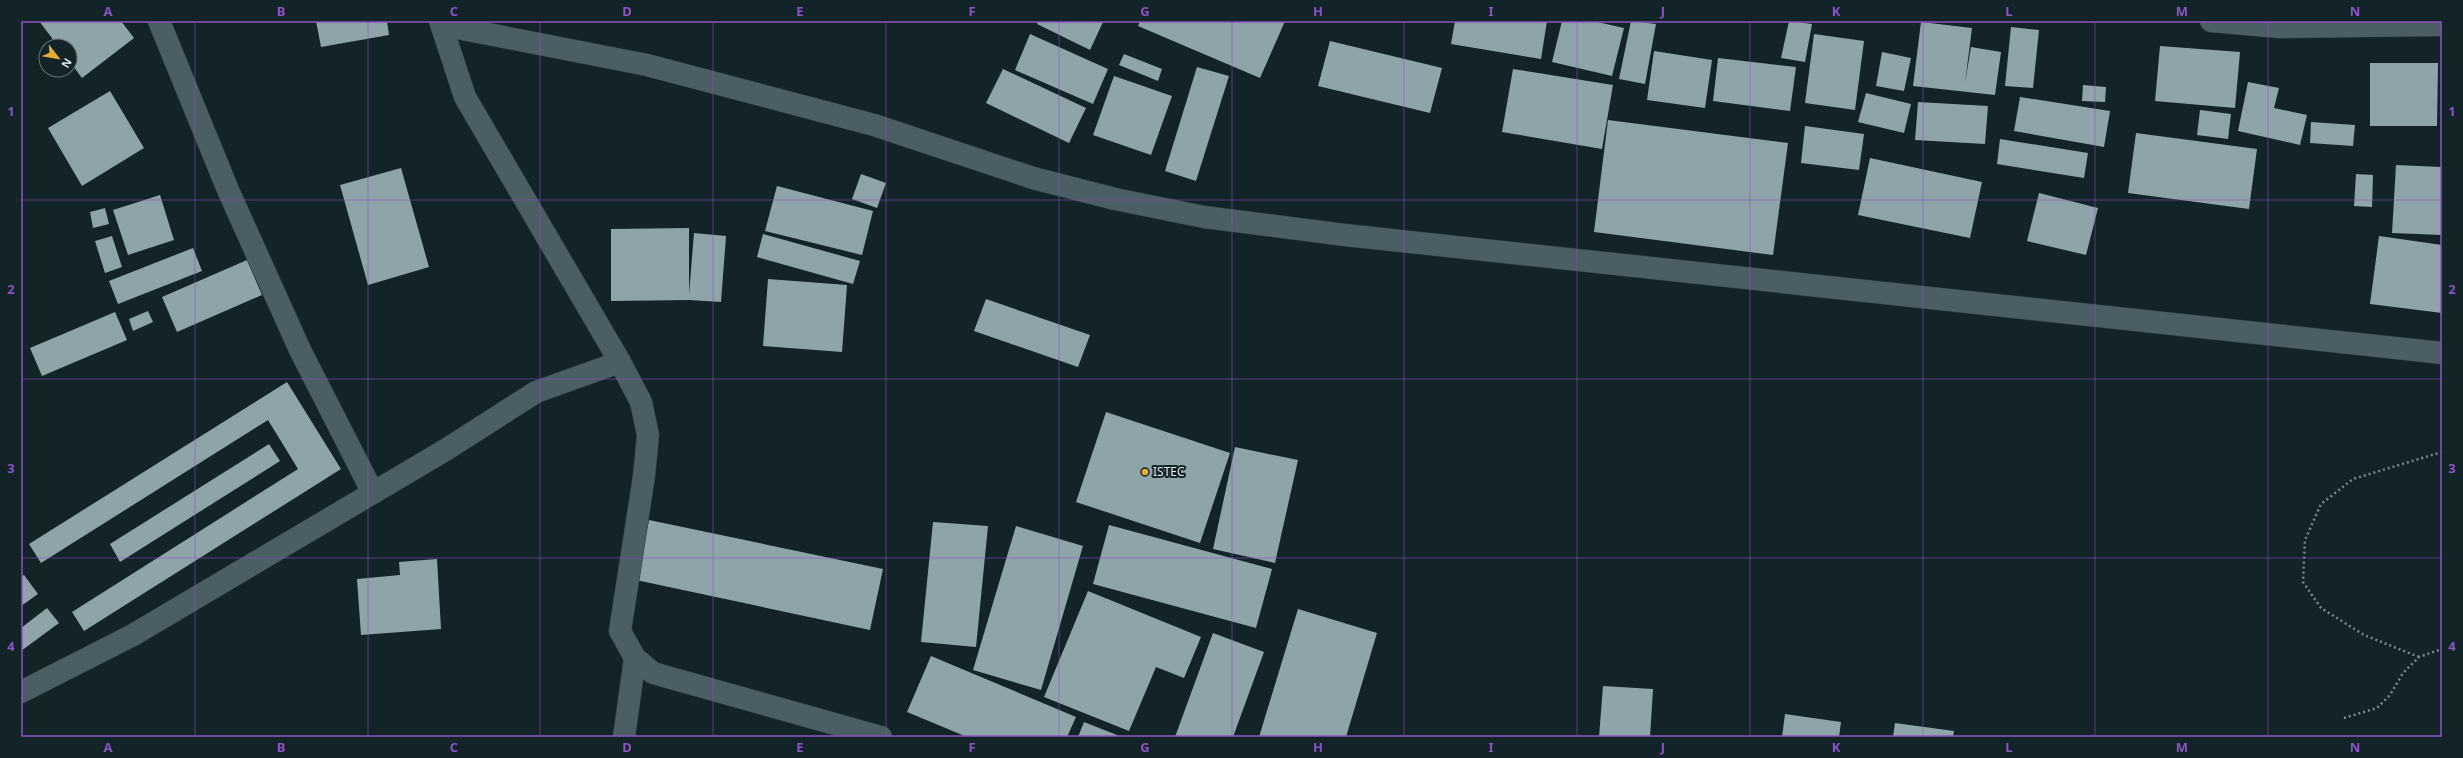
<svg xmlns="http://www.w3.org/2000/svg" width="2463" height="758" font-family="'Noto Sans',sans-serif">
  <rect width="100%" height="100%" fill="#122428"/>
  <!-- building -->
  <g fill="#8fa4a9">
    <polygon points="39,21 121,21 134,38 82,78 70,62 70,46 58,46"/>
    <polygon points="316,21 387,21 389,35 321,47"/>
    <polygon points="1038,21 1102,21 1103,22 1090,50 1037,24"/>
    <polygon points="1140,21 1285,21 1260,78 1138,26"/>
    <polygon points="1455,21 1547,21 1541,59 1451,44"/>
    <polygon points="1562,21 1593,21 1624,28 1612,76 1552,62"/>
    <polygon points="1631,21 1656,24 1645,84 1619,79"/>
    <polygon points="1789,21 1812,24 1805,62 1781,58"/>
    <polygon points="1921,22 1972,28 1965,83 1971,47 2001,52 1995,95 1913,86"/>
    <polygon points="2011,27 2039,30 2033,88 2005,86"/>
    <polygon points="1030,34 1108,69 1093,104 1015,70"/>
    <polygon points="1814,34 1864,41 1855,110 1805,103"/>
    <polygon points="1330,41 1442,68 1430,113 1318,86"/>
    <polygon points="2160,46 2240,52 2235,108 2155,101"/>
    <polygon points="1654,51 1712,60 1705,108 1647,100"/>
    <polygon points="1882,52 1911,58 1904,91 1876,86"/>
    <polygon points="1124,54 1162,69 1158,81 1119,65"/>
    <polygon points="1718,58 1796,67 1790,111 1713,101"/>
    <polygon points="2370,63 2438,63 2437,126 2370,126"/>
    <polygon points="1197,67 1229,76 1196,181 1165,171"/>
    <polygon points="1003,69 1086,108 1069,143 986,103"/>
    <polygon points="1513,69 1613,85 1602,149 1502,132"/>
    <polygon points="1114,76 1172,96 1151,155 1093,135"/>
    <polygon points="2248,82 2279,88 2274,108 2307,115 2300,145 2238,131"/>
    <polygon points="2083,85 2106,87 2105,102 2082,101"/>
    <polygon points="110,91 144,148 82,186 48,128"/>
    <polygon points="1866,93 1911,104 1904,133 1858,122"/>
    <polygon points="2020,97 2110,111 2104,147 2014,131"/>
    <polygon points="1918,102 1988,106 1985,144 1915,140"/>
    <polygon points="2200,110 2231,114 2228,139 2197,135"/>
    <polygon points="1608,120 1788,143 1773,255 1594,232"/>
    <polygon points="2311,122 2355,125 2353,146 2310,143"/>
    <polygon points="1805,126 1864,134 1859,170 1801,163"/>
    <polygon points="2136,133 2257,149 2249,209 2128,193"/>
    <polygon points="2000,139 2088,153 2084,178 1997,164"/>
    <polygon points="1870,158 1982,182 1970,238 1858,215"/>
    <polygon points="2396,165 2442,167 2442,235 2392,233"/>
    <polygon points="401,168 429,267 368,285 340,185"/>
    <polygon points="861,174 886,183 877,208 852,199"/>
    <polygon points="2356,174 2373,175 2372,207 2354,206"/>
    <polygon points="777,186 873,211 862,255 765,231"/>
    <polygon points="2039,193 2098,208 2086,255 2027,241"/>
    <polygon points="160,195 174,240 128,255 113,210"/>
    <polygon points="105,208 109,224 93,228 90,212"/>
    <polygon points="689,228 689,294 694,233 726,236 721,302 689,300 611,301 611,229"/>
    <polygon points="763,234 860,261 853,284 757,257"/>
    <polygon points="112,236 122,267 105,273 95,241"/>
    <polygon points="2379,236 2442,245 2442,313 2370,304"/>
    <polygon points="193,248 202,271 118,304 109,281"/>
    <polygon points="247,260 262,295 177,332 162,297"/>
    <polygon points="768,279 847,285 842,352 763,346"/>
    <polygon points="986,299 1090,335 1078,367 974,331"/>
    <polygon points="148,311 153,322 133,331 129,319"/>
    <polygon points="115,312 127,340 42,376 30,348"/>
    <polygon points="287,382 341,469 84,631 72,612 298,469 268,420 41,563 29,544"/>
    <polygon points="1106,412 1230,453 1200,543 1076,502"/>
    <polygon points="269,444 280,461 120,562 110,544"/>
    <polygon points="1235,447 1298,460 1275,563 1213,549"/>
    <polygon points="649,520 883,569 870,630 636,580"/>
    <polygon points="933,522 988,526 976,647 921,642"/>
    <polygon points="1109,525 1272,569 1256,628 1093,584"/>
    <polygon points="1016,526 1083,546 1041,690 973,670"/>
    <polygon points="437,559 441,629 361,635 357,579 400,575 399,562"/>
    <polygon points="24,575 38,594 21,606 21,577"/>
    <polygon points="1088,591 1201,637 1184,678 1156,667 1129,731 1044,697"/>
    <polygon points="47,608 59,623 21,651 21,628"/>
    <polygon points="1298,609 1377,633 1346,737 1259,737"/>
    <polygon points="1213,633 1264,652 1233,737 1175,737"/>
    <polygon points="931,656 1076,717 1067,737 967,737 907,712"/>
    <polygon points="1603,686 1653,689 1650,737 1599,737"/>
    <polygon points="1785,714 1841,722 1839,737 1782,737"/>
    <polygon points="1084,722 1122,737 1078,737"/>
    <polygon points="1895,723 1954,731 1953,737 1893,737"/>
  </g>
  <g fill="none" stroke-linecap="round" stroke-linejoin="round">
    <defs>
      <g id="minor">
        <polyline points="159,21 228,190 300,350 373,493"/>
        <polyline points="440,21 465,97 620,362 641,402 648,435 644,476 620,631 635,658 653,673 881,737"/>
        <polyline points="2211,21 2279,27 2442,25"/>
        <polyline points="442,25 647,65 874,125 1033,178 1115,199 1204,217 1345,235 2442,353"/>
        <polyline points="21,692 133,635 447,449 536,392 620,362"/>
        <polyline points="624,737 635,658"/>
      </g>
    </defs>
    <!-- minor casing -->
    <use href="#minor" stroke="#313e41" stroke-width="23"/>
    <!-- path -->
    <g stroke="#7b898d" stroke-width="2.5" stroke-dasharray="2 3" stroke-linecap="butt">
      <polyline points="2419,657 2364,635 2321,608 2303,582 2305,540 2321,504 2353,479 2442,452"/>
      <polyline points="2344,718 2377,708 2390,695 2403,673 2419,657 2442,649"/>
    </g>
    <!-- minor -->
    <use href="#minor" stroke="#4a5e63" stroke-width="22"/>
  </g>
  <!-- grid -->
  <path fill="none" stroke="#8f52c8" stroke-width="1" stroke-opacity="0.55" d="M195,21V737M368,21V737M540,21V737M713,21V737M886,21V737M1059,21V737M1232,21V737M1404,21V737M1577,21V737M1750,21V737M1923,21V737M2095,21V737M2268,21V737M21,200H2442M21,379H2442M21,558H2442"/>
  <!-- markers -->
  <circle fill="#e6ad36" stroke="#122428" stroke-width="1.5" cx="1145" cy="472" r="4"/>
  <g text-anchor="middle" stroke-width="4" stroke-linejoin="round" paint-order="stroke">
    <!-- poi labels -->
    <g font-size="12" fill="#dfeaed" stroke="#122428" text-anchor="start">
      <text x="1153" y="476">ISTEC</text>
    </g>
  </g>
  <!-- border -->
  <rect width="2463" height="758" fill="none" stroke="#122428" stroke-width="44"/>
  <!-- north arrow -->
  <g transform="translate(58 58) rotate(121)"><circle r="19" fill="#122428" stroke="#647377"/>
  <path d="M0-3L7 15L0 10L-7 15Z" fill="#e6ad36"/>
  <text y="-6" font-size="11" font-weight="bold" text-anchor="middle" fill="#dfeaed">N</text>
  </g>
  <rect x="22" y="22" width="2419" height="714" fill="none" stroke="#8f52c8" stroke-width="1.5"/>
  <g font-size="13" text-anchor="middle" font-weight="bold" fill="#8f52c8">
    <text x="108" y="16">A</text>
    <text x="281" y="16">B</text>
    <text x="454" y="16">C</text>
    <text x="627" y="16">D</text>
    <text x="800" y="16">E</text>
    <text x="972" y="16">F</text>
    <text x="1145" y="16">G</text>
    <text x="1318" y="16">H</text>
    <text x="1491" y="16">I</text>
    <text x="1663" y="16">J</text>
    <text x="1836" y="16">K</text>
    <text x="2009" y="16">L</text>
    <text x="2182" y="16">M</text>
    <text x="2355" y="16">N</text>
    <text x="11" y="116">1</text>
    <text x="2452" y="116">1</text>
    <text x="11" y="294">2</text>
    <text x="2452" y="294">2</text>
    <text x="11" y="473">3</text>
    <text x="2452" y="473">3</text>
    <text x="11" y="651">4</text>
    <text x="2452" y="651">4</text>
    <text x="108" y="752">A</text>
    <text x="281" y="752">B</text>
    <text x="454" y="752">C</text>
    <text x="627" y="752">D</text>
    <text x="800" y="752">E</text>
    <text x="972" y="752">F</text>
    <text x="1145" y="752">G</text>
    <text x="1318" y="752">H</text>
    <text x="1491" y="752">I</text>
    <text x="1663" y="752">J</text>
    <text x="1836" y="752">K</text>
    <text x="2009" y="752">L</text>
    <text x="2182" y="752">M</text>
    <text x="2355" y="752">N</text>
  </g>
</svg>
